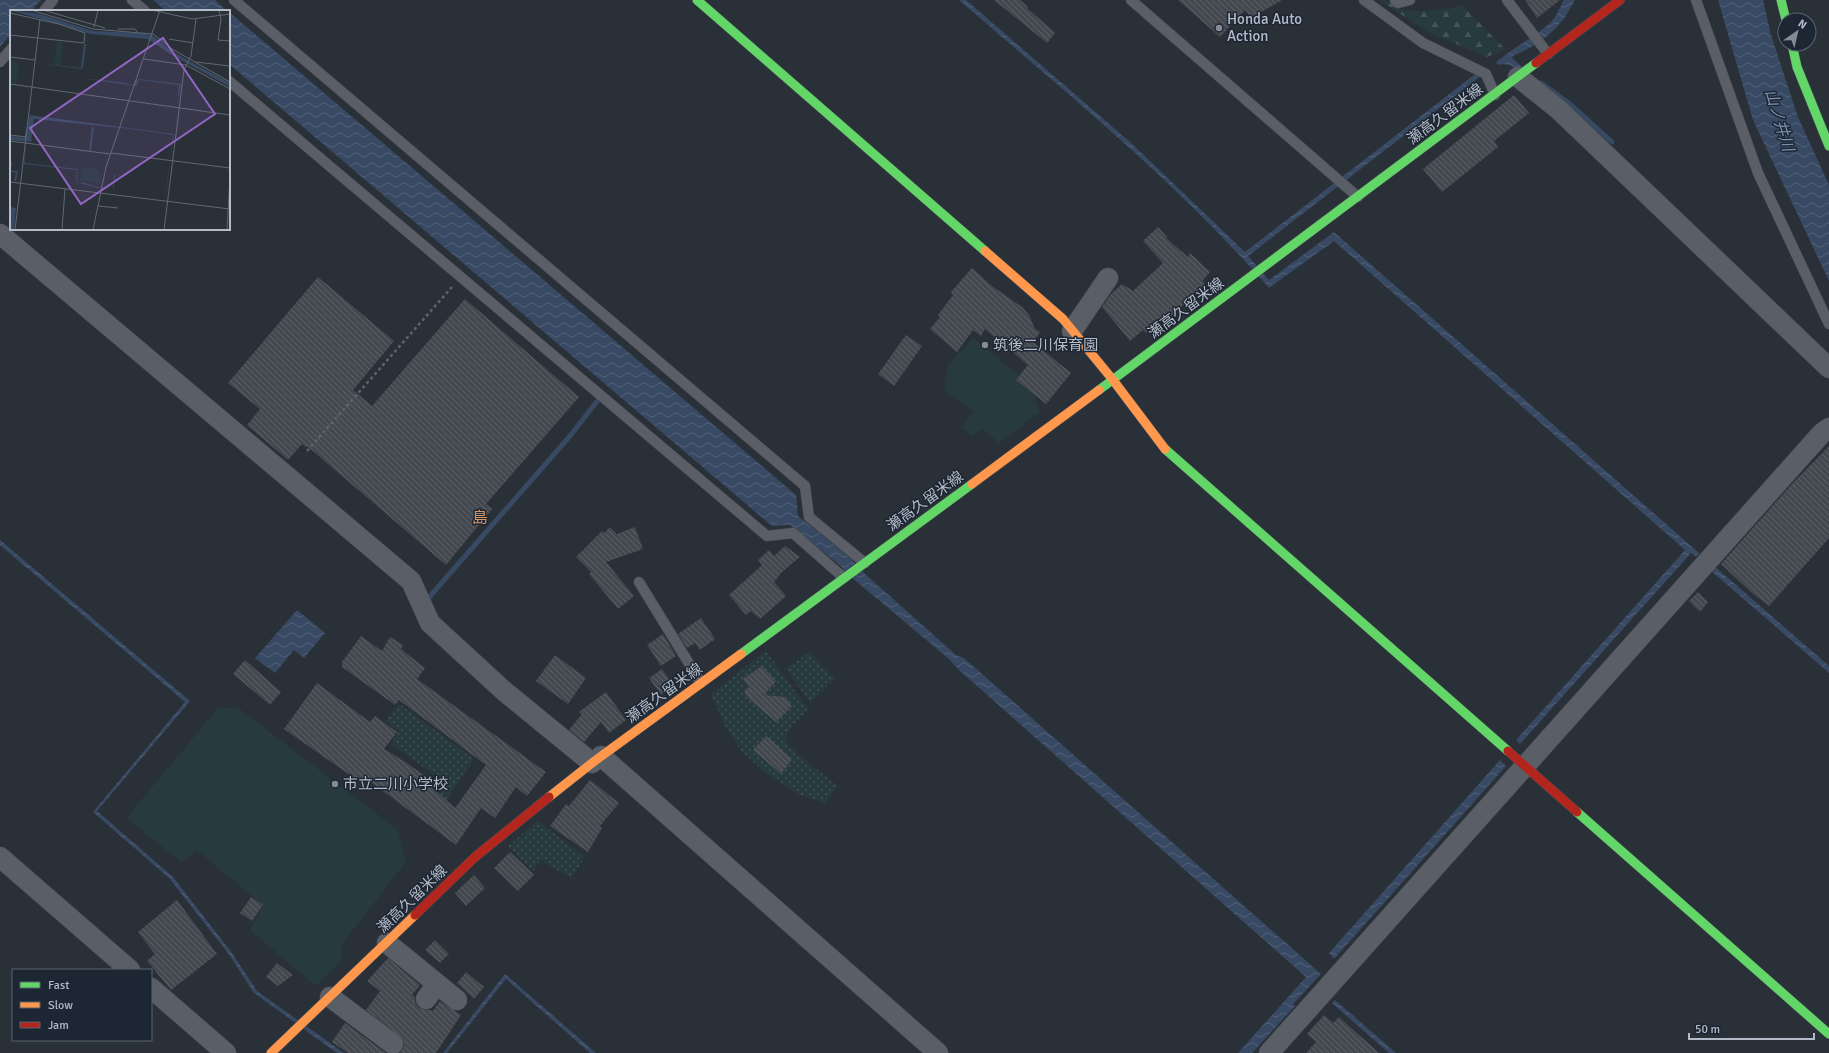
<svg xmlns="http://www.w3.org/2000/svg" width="1829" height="1053" font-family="Signika,'Noto Sans JP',sans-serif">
  <defs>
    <pattern id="forest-firs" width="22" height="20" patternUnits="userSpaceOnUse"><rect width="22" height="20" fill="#273a3e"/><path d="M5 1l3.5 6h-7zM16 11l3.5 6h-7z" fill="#445559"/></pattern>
    <pattern id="garden-dots" width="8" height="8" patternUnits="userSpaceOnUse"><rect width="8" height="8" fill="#273a3e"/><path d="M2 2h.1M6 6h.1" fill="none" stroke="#445559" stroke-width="1.8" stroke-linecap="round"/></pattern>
    <pattern id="water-waves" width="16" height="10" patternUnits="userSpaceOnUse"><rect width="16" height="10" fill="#384963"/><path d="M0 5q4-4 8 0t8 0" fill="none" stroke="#526178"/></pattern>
    <pattern id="building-back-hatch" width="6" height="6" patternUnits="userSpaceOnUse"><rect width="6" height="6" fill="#444950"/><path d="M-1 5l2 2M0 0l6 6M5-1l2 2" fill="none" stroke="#5d6168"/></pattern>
  </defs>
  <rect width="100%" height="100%" fill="#2a3038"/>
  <!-- forest -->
  <path fill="url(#forest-firs)" d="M1379,0C1391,0 1392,7 1401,9C1422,14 1442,9 1463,6L1505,49L1487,57L1430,33Z"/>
  <!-- park -->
  <g fill="#273a3e">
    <polygon points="973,338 1030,384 1040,412 999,443 982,429 973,436 961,428 973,412 944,389 948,365"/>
    <polygon points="237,707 398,830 406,862 342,944 342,961 316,986 250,930 263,906 197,850 181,862 126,818 218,708"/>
  </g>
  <!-- garden -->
  <g fill="url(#garden-dots)">
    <polygon points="766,651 808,709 791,727 785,740 797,754 838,786 825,803 798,794 765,772 742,752 724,724 711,694"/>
    <polygon points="809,652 835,679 810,703 786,669"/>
    <polygon points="399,704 474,759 446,800 439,796 440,793 437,789 441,780 391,743 399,731 386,721"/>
    <polygon points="538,821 585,857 571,878 541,860 533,871 508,846"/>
  </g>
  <!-- water -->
  <g fill="url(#water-waves)">
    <polygon points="0,0 41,0 31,11 11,11 11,34 0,47"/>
    <polygon points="153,0 215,0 227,11 166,11"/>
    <path d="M959,0H966L1130,142L1245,252L1479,71L1482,75L1248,256L1269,280L1334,232L1699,553L1696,557L1691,553L1520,744L1516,740L1685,550L1334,241L1269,288C1177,182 1065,92 959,0Z"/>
    <path d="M1564,0H1575C1560,29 1543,43 1513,56L1512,58L1536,79C1522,75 1513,61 1498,65L1496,62C1513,48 1533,38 1549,24C1556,18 1560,7 1564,0Z"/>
    <polygon points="1718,0 1763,0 1771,35 1798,117 1829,185 1829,281 1753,120"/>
    <polygon points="229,12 796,495 798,516 850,558 865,574 956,655 964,658 1321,974 1293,1004 1295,1006 1252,1053 1238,1053 1306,977 960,671 949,659 844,571 841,566 790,525 772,526 229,64"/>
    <polygon points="0,540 190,701 97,811 173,877 232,953 257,991 344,1053 337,1053 254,993 228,953 169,878 93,812 185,702 0,545"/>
    <polygon points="1713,565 1829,666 1829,673 1710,570"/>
    <polygon points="297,610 325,633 304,658 294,650 275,673 255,658"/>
    <polygon points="1500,760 1506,766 1334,959 1329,953"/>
    <polygon points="505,974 596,1053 590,1053 506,979 447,1053 443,1053"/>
    <polygon points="1335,1000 1396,1053 1389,1053 1332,1003"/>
  </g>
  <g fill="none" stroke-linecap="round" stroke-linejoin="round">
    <!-- stream -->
    <g stroke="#384963" stroke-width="5">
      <polyline points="1541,83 1570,104 1612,142"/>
      <polyline points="425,602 570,436 598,400"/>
    </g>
  </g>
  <!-- building -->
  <g fill="url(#building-back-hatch)">
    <polygon points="994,0 1020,0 1028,7 1027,8 1055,33 1047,43"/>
    <polygon points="1178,0 1282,0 1251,18 1245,10 1220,37"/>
    <polygon points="1525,0 1560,0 1537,18"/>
    <polygon points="1514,95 1529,113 1494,141 1498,147 1442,192 1423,169"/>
    <polygon points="1158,227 1167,237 1166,238 1188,257 1190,253 1210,272 1202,281 1205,283 1195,294 1168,319 1164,316 1146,333 1143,330 1130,341 1102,307 1111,294 1122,284 1133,291 1163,263 1143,241"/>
    <polygon points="972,268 992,286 1022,307 1029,315 1035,329 1040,332 1033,342 1071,373 1046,404 1016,380 1028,365 985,329 981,336 973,330 957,352 930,329 940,317 938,315 953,295 951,292"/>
    <polygon points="318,277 394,341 353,390 372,406 465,299 579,397 486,504 492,509 446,565 307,446 306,447 302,444 288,460 247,425 260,409 228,383"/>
    <polygon points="906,335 922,346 894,386 878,374"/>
    <polygon points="1829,446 1829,538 1769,606 1751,592 1721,564 1791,485"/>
    <polygon points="610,527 617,534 635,527 643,549 606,562 634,596 618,609 589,574 591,572 576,557 602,531 604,533"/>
    <polygon points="785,546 800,557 782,572 774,582 786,596 760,619 751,611 746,615 729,595 762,565 758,560 769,550 774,556"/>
    <polygon points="1698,592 1708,602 1700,612 1689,601"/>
    <polygon points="701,618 715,639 700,650 695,643 687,648 678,634"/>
    <polygon points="663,634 676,656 661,666 647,645"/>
    <polygon points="361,636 382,651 390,637 403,645 401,649 425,668 417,679 546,772 527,796 516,787 495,818 481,808 456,845 364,777 360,782 284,729 317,683 370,722 375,716 397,732 384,749 407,763 437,785 434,789 455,808 486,765 399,700 395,705 342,667 342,662"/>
    <polygon points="555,655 586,678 568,704 536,681"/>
    <polygon points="245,660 281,692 270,705 233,674"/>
    <polygon points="762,666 776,681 764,695 786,697 792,706 776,722 750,700 744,692 749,687 743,679"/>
    <polygon points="662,669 674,686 661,695 649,678"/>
    <polygon points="606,692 626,720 609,733 601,722 584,742 569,730 582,714 579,712"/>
    <polygon points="766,736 792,759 781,774 753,750"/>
    <polygon points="590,780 619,803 600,826 602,828 588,852 550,826 566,804 569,806"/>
    <polygon points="510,852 534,875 518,891 494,868"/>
    <polygon points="474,875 485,888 466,906 455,893"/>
    <polygon points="251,897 263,905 252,921 240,913"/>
    <polygon points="177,900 217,954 171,990 147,961 155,954 138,932"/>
    <polygon points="435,940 449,954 440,963 425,950"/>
    <polygon points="388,958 420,985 412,995 415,997 415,1003 419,1008 433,1011 440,1001 461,1015 436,1053 400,1053 404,1046 403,1039 366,1010 380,991 367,981"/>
    <polygon points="277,963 293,975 278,986 266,977"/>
    <polygon points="466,972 484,987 474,999 457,983"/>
    <polygon points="1324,1015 1333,1023 1339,1017 1379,1053 1306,1053 1316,1042 1307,1034"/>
    <polygon points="345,1023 386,1053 348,1053 332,1042"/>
  </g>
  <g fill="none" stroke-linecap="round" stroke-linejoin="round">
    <defs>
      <g id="lane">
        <polyline points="132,0 145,11"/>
        <polyline points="234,0 805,486 809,517 865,563"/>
        <polyline points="1131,0 1358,197"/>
        <polyline points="1364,0 1423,43 1486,74 1495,95"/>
        <polyline points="1395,0 1398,3 1410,0"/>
        <polyline points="1507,0 1548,54"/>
        <polyline points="1696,0 1758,173 1829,324"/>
        <polyline points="44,11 53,0"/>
        <polyline points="0,62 11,49"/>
        <polyline points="229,81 767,536 793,533 844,578"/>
        <polyline points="639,582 701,683"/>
      </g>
      <g id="street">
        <polyline points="1518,77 1558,109 1829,368"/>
        <polyline points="0,234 411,581 430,623 504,691 592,763"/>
        <polyline points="1072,331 1108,278"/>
        <polyline points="601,756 938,1053"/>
        <polyline points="0,857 130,970"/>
        <polyline points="387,943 457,1000"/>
        <polyline points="151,988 226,1053"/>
        <polyline points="330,997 393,1044"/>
        <polyline points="426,999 437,984"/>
        <polyline points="1269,1053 1822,433 1829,428"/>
      </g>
      <g id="fast">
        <polyline points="697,0 985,251"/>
        <polyline points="1781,0 1786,20"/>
        <polyline points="1792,44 1797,67 1829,146"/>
        <polyline points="1099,390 1536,63"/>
        <polyline points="1165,449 1508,751"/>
        <polyline points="741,654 972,484"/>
        <polyline points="1577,812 1829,1034"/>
      </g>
      <g id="slow">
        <polyline points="985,251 1063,319 1113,380 1165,449"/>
        <polyline points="972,484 1099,390"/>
        <polyline points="549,797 592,763 741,654"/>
        <polyline points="271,1053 415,915"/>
      </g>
      <g id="jam">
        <polyline points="1536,63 1620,0"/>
        <polyline points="1508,751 1577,812"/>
        <polyline points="415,915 475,857 549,797"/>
      </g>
    </defs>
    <!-- lane casing -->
    <use href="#lane" stroke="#484c53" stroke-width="11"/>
    <!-- street casing -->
    <use href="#street" stroke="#484c53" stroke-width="21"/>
    <!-- fast casing -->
    <use href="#fast" stroke="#484c53" stroke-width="10"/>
    <!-- slow casing -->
    <use href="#slow" stroke="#484c53" stroke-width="10"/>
    <!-- jam casing -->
    <use href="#jam" stroke="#484c53" stroke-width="10"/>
    <!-- path -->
    <polyline stroke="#5d636a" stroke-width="2.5" stroke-dasharray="3 3" stroke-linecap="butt" points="307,451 452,287"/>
    <!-- lane -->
    <use href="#lane" stroke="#5a5e66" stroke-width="10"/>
    <!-- street -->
    <use href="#street" stroke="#5a5e66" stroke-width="20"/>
    <!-- fast -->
    <use href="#fast" stroke="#63d668" stroke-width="9"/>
    <!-- slow -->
    <use href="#slow" stroke="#ff974d" stroke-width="9"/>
    <!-- jam -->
    <use href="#jam" stroke="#b3261e" stroke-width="9"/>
  </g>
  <!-- markers -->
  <g fill="#848b96" stroke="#1d2633" stroke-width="1.5">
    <circle cx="1219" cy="28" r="4"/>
    <circle cx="985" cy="345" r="4"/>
    <circle cx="335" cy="784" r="4"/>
  </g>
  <g text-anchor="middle" stroke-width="3" stroke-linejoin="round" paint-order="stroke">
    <!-- poi labels -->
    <g font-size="15" fill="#b4bcc9" stroke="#1d2633" text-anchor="start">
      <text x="1227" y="24">Honda Auto<tspan x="1227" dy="17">Action</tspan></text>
      <text x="993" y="350">筑後二川保育園</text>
      <text x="343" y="789">市立二川小学校</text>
    </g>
    <!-- street labels -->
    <g font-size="15" fill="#b4bcc9" stroke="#1d2633">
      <text transform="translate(1445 114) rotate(-37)" y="5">瀬高久留米線</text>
      <text transform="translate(1186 308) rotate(-37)" y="5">瀬高久留米線</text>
      <text transform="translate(925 501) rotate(-36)" y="5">瀬高久留米線</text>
      <text transform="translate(664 693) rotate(-36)" y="5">瀬高久留米線</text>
      <text transform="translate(412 899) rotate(-44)" y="5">瀬高久留米線</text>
    </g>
    <!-- water labels -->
    <g font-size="16" font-style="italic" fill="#7c92b1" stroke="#1d2633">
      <text transform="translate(1780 120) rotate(73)" y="6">山ノ井川</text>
    </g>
    <!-- neighbourhood labels -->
    <g font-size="16" fill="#d59563" stroke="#1d2633">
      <text x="480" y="523">島</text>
    </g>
  </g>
  <!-- overview -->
  <g transform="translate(10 10)">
    <rect width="220" height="220" fill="#2a3038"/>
    <path d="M47,31L53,32L50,56L44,55ZM0,52L9,53L7,74L0,73Z" fill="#273a3e"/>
    <path d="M72,158L89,159L91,174L84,173L83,171H69Z" fill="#273a3e"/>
    <path d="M0,0L30,4L83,21L133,23L143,26L163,42L220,73V77L160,44L138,29L81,24ZM26,53L72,58L71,68L109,72L123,75L128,69L171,74L167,97L169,75L129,70L126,76L71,68L72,59ZM20,105L164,124L160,150L163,125L121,119L24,109L21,132L0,130V126L14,128ZM16,134L15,153L68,159L67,172L75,173L87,177L103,178L104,164L157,171L160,152L155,190L157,171L105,164L104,178H87L66,172L67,160L14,154ZM0,197L6,198L4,219H0Z" fill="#384963"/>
    <path fill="none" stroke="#384963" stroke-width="2" d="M72,58L75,34M80,141L83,117M1,152L0,161L7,162L5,171"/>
    <path fill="none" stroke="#616872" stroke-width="1" d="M21,0L83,19L143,24L162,39L220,72M33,0L95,18M142,0L182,9L220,4M209,0L211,9L208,30L220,31M0,3L49,14L75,23L74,33L0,25M84,17L88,0M108,19H125L127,22M159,29L183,33M0,47L25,50M134,49L176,55L220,79M186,52L220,56M0,74L220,105M0,125L16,127M0,131L100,144M101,143L220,158M0,172L220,199M88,196L108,198M5,220L30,9M52,220L55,179M83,220L96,157L150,0M154,220L174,60L181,46L186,9M217,220L220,167"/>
    <path fill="#9266c3" fill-opacity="0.15" stroke="#9266c3" stroke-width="2" d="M153,28L205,104L71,194L20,118Z"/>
    <rect width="220" height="220" fill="none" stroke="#b4bcc9" stroke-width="2"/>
  </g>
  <!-- legend -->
  <rect x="12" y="969" width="140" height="72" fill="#1d2633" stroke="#59626f"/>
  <rect x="20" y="982" width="20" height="6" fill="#63d668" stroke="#59626f"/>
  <text x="48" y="989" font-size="12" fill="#b4bcc9">Fast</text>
  <rect x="20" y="1002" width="20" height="6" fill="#ff974d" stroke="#59626f"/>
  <text x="48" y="1009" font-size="12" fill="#b4bcc9">Slow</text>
  <rect x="20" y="1022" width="20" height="6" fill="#b3261e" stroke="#59626f"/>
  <text x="48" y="1029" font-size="12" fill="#b4bcc9">Jam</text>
  <!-- north arrow -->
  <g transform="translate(1797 32) rotate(34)"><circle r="19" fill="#1d2633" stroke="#59626f"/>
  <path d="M0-3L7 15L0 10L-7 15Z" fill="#848b96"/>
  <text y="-6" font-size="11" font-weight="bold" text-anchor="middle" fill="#b4bcc9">N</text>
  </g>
  <!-- scale -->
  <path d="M1689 1033v6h125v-6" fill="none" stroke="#b4bcc9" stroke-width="2"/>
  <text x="1695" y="1033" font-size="12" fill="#b4bcc9" stroke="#1d2633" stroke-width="3" paint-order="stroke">50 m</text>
</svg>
